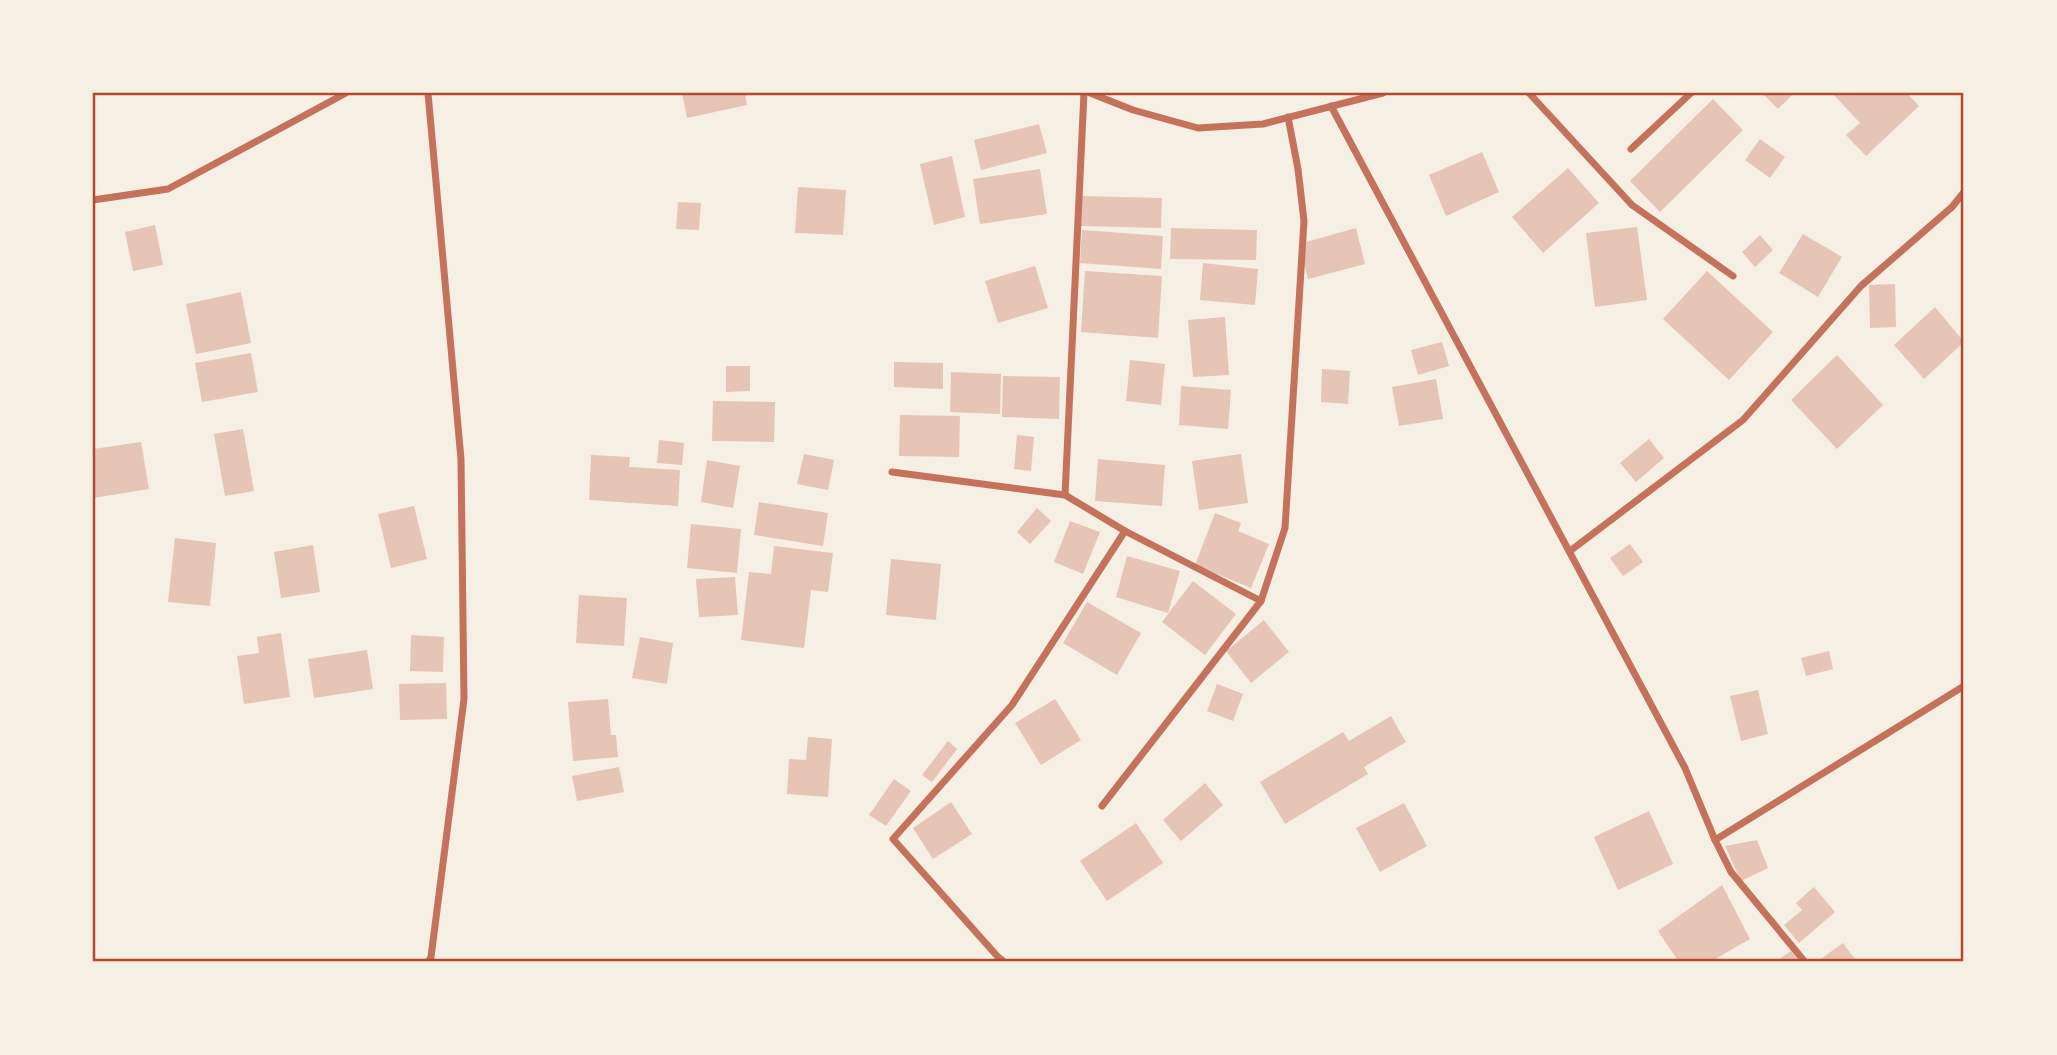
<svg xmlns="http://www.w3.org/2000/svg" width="2057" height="1055" font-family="'Archivo Narrow',sans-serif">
  <rect width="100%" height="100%" fill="#f6efe4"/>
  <!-- building -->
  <g fill="#e6c5b7">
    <polygon points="682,93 745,93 747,105 687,118"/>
    <polygon points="1762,93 1794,93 1778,109"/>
    <polygon points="1836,93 1907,93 1919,106 1866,156 1846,135 1860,123 1834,95"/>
    <polygon points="1713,99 1743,130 1660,212 1630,181"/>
    <polygon points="1039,124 1047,153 981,170 974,140"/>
    <polygon points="1760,139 1785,157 1770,178 1745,160"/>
    <polygon points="1482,152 1499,192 1446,216 1429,175"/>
    <polygon points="952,156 965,217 934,225 920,164"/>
    <polygon points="1568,168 1599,203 1543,253 1512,217"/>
    <polygon points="1040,169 1047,214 980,224 973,179"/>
    <polygon points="798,187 846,190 843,235 795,233"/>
    <polygon points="1082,196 1162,198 1161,228 1081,226"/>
    <polygon points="678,202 701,203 699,230 676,229"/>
    <polygon points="155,225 163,265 133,271 125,232"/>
    <polygon points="1637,227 1647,300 1595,307 1586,233"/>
    <polygon points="1171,228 1257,230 1256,260 1170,259"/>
    <polygon points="1356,228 1365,264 1308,279 1299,244"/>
    <polygon points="1082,230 1163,236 1161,269 1080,263"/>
    <polygon points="1803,234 1842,257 1818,297 1779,273"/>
    <polygon points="1760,235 1773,250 1755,267 1742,252"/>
    <polygon points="1203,263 1258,269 1255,305 1200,300"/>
    <polygon points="1035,266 1048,308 998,323 985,281"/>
    <polygon points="1085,271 1162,276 1158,338 1081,332"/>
    <polygon points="1707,271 1773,332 1729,380 1663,319"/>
    <polygon points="1895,284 1896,327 1870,328 1869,285"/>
    <polygon points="241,292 251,343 196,354 186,304"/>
    <polygon points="1935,307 1964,342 1924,379 1894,345"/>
    <polygon points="1225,317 1229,375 1193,377 1188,320"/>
    <polygon points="1442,342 1449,366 1418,375 1411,350"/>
    <polygon points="251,353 258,392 202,402 195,363"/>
    <polygon points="1837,355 1883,405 1837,449 1791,400"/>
    <polygon points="1130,360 1165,364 1161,405 1126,401"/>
    <polygon points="894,362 943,363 943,389 894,387"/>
    <polygon points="726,366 750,366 750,391 726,392"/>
    <polygon points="1322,369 1350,371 1348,404 1321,402"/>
    <polygon points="951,372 1001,374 1000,414 950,412"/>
    <polygon points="1003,376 1060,377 1059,419 1002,417"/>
    <polygon points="1436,379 1443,419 1399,426 1392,387"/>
    <polygon points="1181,386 1231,390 1228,429 1179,425"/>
    <polygon points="713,401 775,402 774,442 712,441"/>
    <polygon points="900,415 960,416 959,457 899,456"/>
    <polygon points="243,429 254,491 225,496 214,434"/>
    <polygon points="1017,435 1034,437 1031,471 1014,469"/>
    <polygon points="1649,439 1664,458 1636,482 1620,463"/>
    <polygon points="659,440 684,443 682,465 657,463"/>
    <polygon points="141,442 149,489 93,498 93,449"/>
    <polygon points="804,454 834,460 828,490 797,484"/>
    <polygon points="1241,454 1248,503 1199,510 1192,461"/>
    <polygon points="591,455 630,457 629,467 680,470 678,506 589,500"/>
    <polygon points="1098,459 1165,465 1162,506 1095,501"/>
    <polygon points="707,460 740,466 733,508 701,502"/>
    <polygon points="759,502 828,513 823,546 754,535"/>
    <polygon points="414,506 427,559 391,568 378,514"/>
    <polygon points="1037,508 1051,521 1030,544 1017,532"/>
    <polygon points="1215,513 1241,523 1238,531 1269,544 1251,588 1195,565"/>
    <polygon points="1070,521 1100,532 1083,574 1054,562"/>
    <polygon points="691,524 741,529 737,573 687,568"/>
    <polygon points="175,538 216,543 210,606 168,602"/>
    <polygon points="1630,544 1643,562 1623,576 1610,558"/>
    <polygon points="313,545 320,592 281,598 274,552"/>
    <polygon points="774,546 833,553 828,592 811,590 804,648 741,640 749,572 771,574"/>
    <polygon points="1127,556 1180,571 1168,613 1116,597"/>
    <polygon points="891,559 941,564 936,620 886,615"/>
    <polygon points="735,577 738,615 699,617 696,579"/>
    <polygon points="1193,581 1236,614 1205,655 1162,622"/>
    <polygon points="579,595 627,598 624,646 576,643"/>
    <polygon points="1087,602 1141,633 1117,675 1063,643"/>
    <polygon points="1264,620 1289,652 1251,683 1226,651"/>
    <polygon points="281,633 290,697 244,704 237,656 259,653 257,637"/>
    <polygon points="411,635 444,637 443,672 410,671"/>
    <polygon points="640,637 673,643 667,684 632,678"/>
    <polygon points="367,650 373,689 314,698 308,659"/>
    <polygon points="1829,651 1833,669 1806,676 1801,658"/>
    <polygon points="446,683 447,719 400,720 399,684"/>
    <polygon points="1217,684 1243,694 1233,721 1207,711"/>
    <polygon points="1758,690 1768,734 1741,741 1730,696"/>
    <polygon points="608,699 611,735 616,735 618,757 573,761 568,702"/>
    <polygon points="1055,699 1081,740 1041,765 1015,723"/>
    <polygon points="1391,716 1406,742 1364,767 1368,774 1285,824 1260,782 1343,732 1349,741"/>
    <polygon points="808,737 832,739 828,797 787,794 789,759 806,760"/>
    <polygon points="948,741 957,749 932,782 922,775"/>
    <polygon points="619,767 624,792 577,801 572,776"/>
    <polygon points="894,779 911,791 886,826 869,815"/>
    <polygon points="1205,783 1223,805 1181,841 1163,820"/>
    <polygon points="951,802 972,834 933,859 913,828"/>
    <polygon points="1404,803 1427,846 1380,872 1356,828"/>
    <polygon points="1649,811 1673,864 1618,890 1594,837"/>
    <polygon points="1136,823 1163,863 1107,901 1080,861"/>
    <polygon points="1757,840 1768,868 1741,881 1725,846"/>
    <polygon points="1722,885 1750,939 1710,962 1679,962 1658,931"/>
    <polygon points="1814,887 1835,912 1799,943 1784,925 1802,910 1796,903"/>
    <polygon points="1843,943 1857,962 1817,962"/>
    <polygon points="1791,951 1799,962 1775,962"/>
  </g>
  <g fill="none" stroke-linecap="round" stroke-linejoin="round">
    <!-- minor -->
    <g stroke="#c5725c" stroke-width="7">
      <polyline points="1090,93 1133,110 1198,128 1263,124 1383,93"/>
      <polyline points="1529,93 1632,205 1733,276"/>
      <polyline points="1331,106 1685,768 1715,840 1731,872 1805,962"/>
      <polyline points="1631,149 1691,93"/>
      <polyline points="93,200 168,189 346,93"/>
      <polyline points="892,472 1065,495 1125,531 1261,601 1102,806"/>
      <polyline points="1065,495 1084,93"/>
      <polyline points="1570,551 1743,420 1861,286 1952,207 1964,192"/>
      <polyline points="1261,601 1285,528 1304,221 1298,169 1288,117"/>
      <polyline points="1715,840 1964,686"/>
      <polyline points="428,962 431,957 464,699 461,459 428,93"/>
      <polyline points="1004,962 998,957 893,839 1012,705 1125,531"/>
    </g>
  </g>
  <!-- border -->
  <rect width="2057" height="1055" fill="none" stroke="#f6efe4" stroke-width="189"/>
  <rect x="94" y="94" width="1868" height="866" fill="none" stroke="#b5482f" stroke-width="2.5"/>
</svg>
